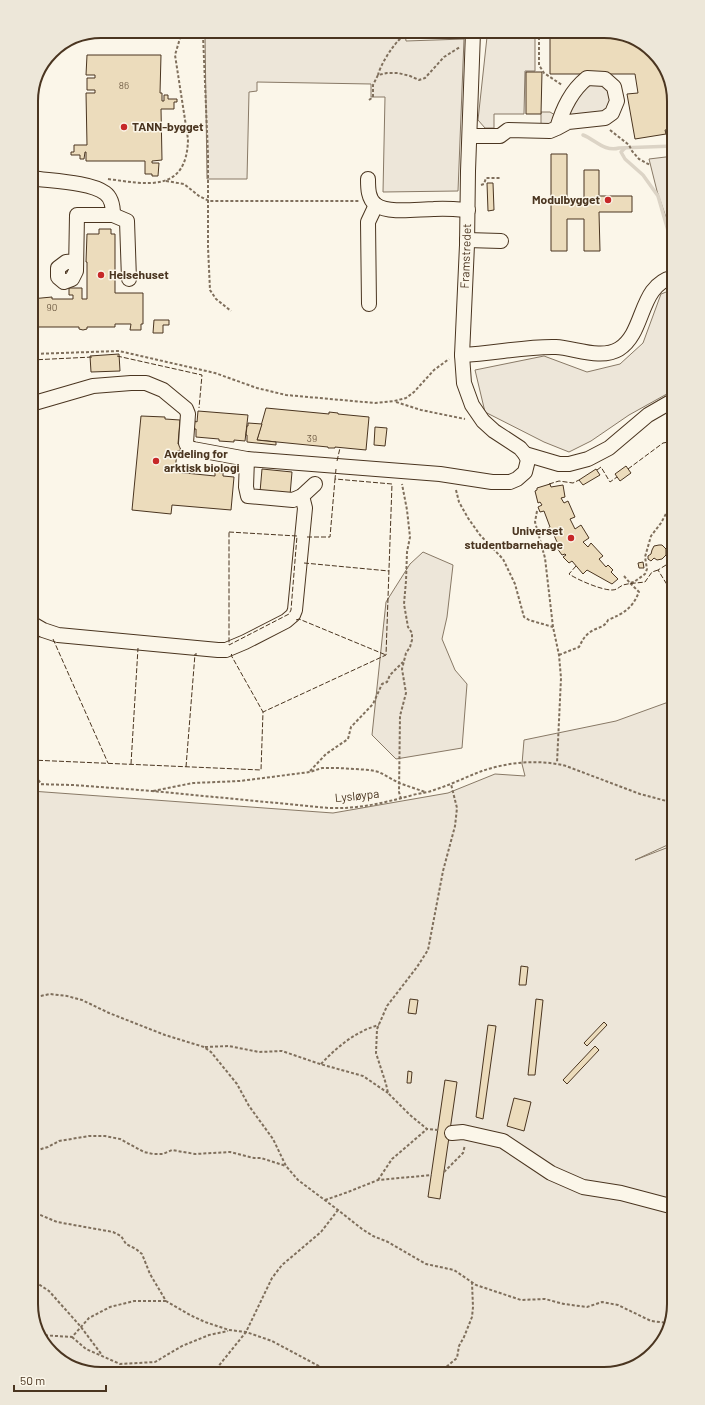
<svg xmlns="http://www.w3.org/2000/svg" width="705" height="1405" font-family="Barlow,sans-serif">
  <rect width="100%" height="100%" fill="#fbf6e9"/>
  <!-- green -->
  <g fill="#ede6d9" stroke="#887966">
    <polygon points="492,32 535,32 535,71 525,71 524,114 494,114 494,128 485,128 478,120 487,37"/>
    <polygon points="405,33 406,41 464,39 458,191 383,192 385,97 371,97 371,84 257,82 257,91 249,92 247,179 207,179 205,35"/>
    <path d="M594,84C611,86 614,99 605,112L569,115V113C575,103 581,88 594,84Z"/>
    <polygon points="541,112 550,112 555,115 553,124 541,125"/>
    <polygon points="674,156 674,241 657,191 649,159"/>
    <polygon points="674,289 674,390 629,415 591,441 569,452 544,442 485,412 475,370 544,356 587,372 620,364 643,343 661,294"/>
    <polygon points="423,552 453,565 447,617 442,639 455,670 467,684 462,748 396,759 372,735 386,602 410,564"/>
    <polygon points="674,700 674,842 635,860 674,845 674,1304 662,1343 631,1369 97,1374 59,1360 36,1331 31,1304 31,791 333,813 448,793 495,774 525,776 522,764 524,740 616,721"/>
  </g>
  <g fill="none" stroke-linecap="round" stroke-linejoin="round">
    <!-- stream -->
    <g stroke="#dcd4c6" stroke-width="3.5">
      <path d="M583,135C596,140 604,152 619,148L674,146"/>
      <polyline points="625,148 621,152 625,159 643,175 658,196 671,241"/>
    </g>
  </g>
  <!-- building -->
  <g fill="#ecdcbc" stroke="#4a3520">
    <polygon points="609,31 646,45 669,74 674,105 674,129 665,130 666,134 635,139 627,94 638,93 635,74 550,74 550,32"/>
    <polygon points="87,55 161,55 160,93 162,93 162,101 164,101 164,95 168,95 168,99 177,99 177,102 174,102 174,109 161,109 162,160 152,161 152,163 159,163 158,176 152,176 152,174 145,174 145,161 86,161 86,152 85,152 84,159 80,159 80,155 71,155 71,152 74,152 74,145 87,145 86,93 95,93 95,90 87,90 87,78 95,78 95,75 86,75"/>
    <polygon points="526,72 542,72 541,114 526,114"/>
    <polygon points="551,154 567,154 567,203 584,203 584,170 599,170 599,196 632,196 632,212 599,212 600,251 584,251 584,219 567,219 567,251 551,251"/>
    <polygon points="487,183 493,183 494,210 488,211"/>
    <polygon points="99,229 111,229 111,234 115,234 115,293 143,293 143,324 141,324 141,330 130,330 131,324 115,324 115,327 87,327 87,329 83,330 79,329 79,327 31,327 31,299 52,297 52,299 73,299 73,295 69,295 69,288 82,288 82,299 87,299 87,262 86,262 87,234 99,234"/>
    <polygon points="154,320 169,320 169,325 163,325 163,333 153,333"/>
    <polygon points="119,354 120,371 91,372 90,356"/>
    <polygon points="266,408 329,414 329,412 338,413 338,414 369,417 366,450 335,447 335,448 328,448 328,447 257,440"/>
    <polygon points="198,411 248,415 245,441 234,440 234,442 219,441 219,439 196,437 196,429 194,429 195,421 197,422"/>
    <polygon points="141,416 165,417 165,419 180,420 178,444 181,444 180,451 177,451 175,472 215,476 215,472 223,473 223,476 234,477 231,510 172,505 171,514 132,510"/>
    <polygon points="248,423 262,424 257,440 276,442 276,445 247,442 247,435 246,435 247,426 248,426"/>
    <polygon points="375,427 387,428 385,446 374,445"/>
    <polygon points="626,466 631,473 620,481 615,474"/>
    <polygon points="262,469 292,472 290,495 260,492"/>
    <polygon points="596,469 600,475 583,485 579,480"/>
    <polygon points="550,484 551,487 563,485 565,497 561,498 564,503 568,501 575,517 570,519 575,529 581,525 589,538 583,542 588,547 591,543 603,556 599,559 606,567 608,565 613,570 611,572 618,579 612,584 587,570 583,574 572,561 569,563 563,557 566,555 565,554 562,555 554,544 557,542 553,533 549,534 547,529 550,527 544,511 540,512 538,507 542,505 540,502 538,503 535,491 537,490 537,488"/>
    <polygon points="659,545 662,545 666,549 666,555 662,559 657,560 654,558 651,561 648,559 648,556 651,554 652,550 654,546"/>
    <polygon points="643,562 644,568 639,568 638,563"/>
    <polygon points="521,966 528,967 526,985 519,985"/>
    <polygon points="410,999 418,1000 416,1014 408,1013"/>
    <polygon points="536,999 543,1000 535,1075 528,1075"/>
    <polygon points="604,1022 607,1025 587,1046 584,1043"/>
    <polygon points="488,1025 496,1026 483,1119 476,1117"/>
    <polygon points="595,1046 599,1050 567,1084 563,1080"/>
    <polygon points="408,1071 412,1072 411,1083 407,1083"/>
    <polygon points="445,1080 457,1082 440,1199 428,1197"/>
    <polygon points="514,1098 531,1102 524,1131 507,1126"/>
  </g>
  <g fill="none" stroke-linecap="round" stroke-linejoin="round">
    <defs>
      <g id="minor">
        <path d="M470,136H500L508,130L550,131L557,128L568,122L605,118L612,113L617,101L614,87L605,79L587,78C571,91 563,108 557,128"/>
        <path d="M31,178C50,181 90,182 105,193C112,198 113,207 113,215"/>
        <path d="M368,179C368,188 368,199 376,205C389,214 418,209 434,209C445,208 456,209 468,210"/>
        <polyline points="467,240 501,241"/>
        <polyline points="76,261 66,262 58,268 58,277 64,282 72,279 76,271 77,215 113,215 127,221 129,279"/>
        <polyline points="369,304 368,222 376,205"/>
        <path d="M462,355C493,354 525,346 556,347C575,348 601,360 619,349C646,332 638,285 674,277"/>
        <polyline points="31,404 93,386 131,383 146,383 163,390 186,409 188,414 186,443 188,447 193,449 247,459 440,474 492,482 510,482 517,479 525,472 528,460 525,454 520,448 494,431 483,421 472,405 464,383 462,355 467,245 468,171 473,32"/>
        <polyline points="525,454 559,464 569,464 588,459 609,448 648,415 674,400"/>
        <polyline points="247,459 246,487 248,496 293,500 302,496 315,484"/>
        <polyline points="31,623 43,630 58,635 218,650 226,650 245,642 286,621 293,615 295,610 305,508 302,496"/>
        <polyline points="452,1133 463,1132 503,1141 551,1173 583,1187 621,1193 674,1207"/>
      </g>
    </defs>
    <!-- minor casing -->
    <use href="#minor" stroke="#4a3520" stroke-width="16"/>
    <!-- path -->
    <g stroke="#7f6f5c" stroke-width="2" stroke-dasharray="3 2" stroke-linecap="butt">
      <polyline points="539,32 539,65 544,73 562,85"/>
      <polyline points="203,35 208,155 208,247 210,290 216,299 231,311"/>
      <path d="M378,75C380,66 391,48 398,41C401,37 405,36 409,33"/>
      <polyline points="369,100 373,97 373,85 378,75 387,73 398,73 410,76 419,80 425,78 444,57 460,47"/>
      <polyline points="610,130 629,145 632,151 639,159 650,165"/>
      <path d="M108,179C146,184 187,194 188,139L175,55L181,35"/>
      <polyline points="166,181 184,184 199,196 209,201 359,201"/>
      <polyline points="481,185 484,184 486,178 501,178"/>
      <polyline points="31,354 119,351 215,373 257,388 286,395 375,403 394,401 406,398 414,392 434,370 449,359"/>
      <polyline points="396,402 421,410 465,419"/>
      <polyline points="456,490 459,502 468,518 480,535 503,559 515,584 524,617 529,620 553,627"/>
      <polyline points="537,511 535,522 545,558 553,627 559,655 561,678 557,763"/>
      <polyline points="624,576 630,583 634,582 645,574 647,569 645,557 651,536 661,523 668,510 674,508"/>
      <path d="M559,655L579,647C582,641 584,637 589,633C596,627 605,628 608,620C624,613 632,609 639,592L630,583"/>
      <polyline points="310,771 326,754 348,739 351,727 373,704 382,684 387,682 390,675 403,662"/>
      <polyline points="31,773 42,784"/>
      <path d="M31,784L74,785L152,791L329,808C360,809 383,803 413,795C420,793 427,793 434,790C450,785 466,777 482,771C508,762 540,759 566,766L640,794L674,803"/>
      <polyline points="153,791 193,783 240,781 310,772 322,768 338,768 370,770 379,772 399,783 425,792"/>
      <polyline points="401,799 399,792 400,716 406,693 402,669 406,653 410,647 412,640 412,633 408,627 404,604 406,581 407,552 410,537 407,510 402,484"/>
      <polyline points="31,998 50,994 67,996 82,1000 109,1013 165,1035 204,1047 211,1052 237,1084 249,1106 273,1139 286,1166 298,1180 338,1210 362,1229 373,1236 388,1242 426,1264 454,1270 476,1285 521,1300 545,1299 564,1304 587,1307 602,1302 618,1305 651,1321 668,1323"/>
      <polyline points="205,1047 229,1046 259,1052 282,1051 320,1064 363,1076 388,1093"/>
      <path d="M321,1064C337,1047 356,1031 379,1025"/>
      <polyline points="438,1130 427,1129 410,1115 388,1093 386,1084 376,1053 377,1029 387,1006 417,967 428,950 443,871 455,826 457,808 451,784"/>
      <polyline points="31,1152 48,1147 59,1141 89,1136 105,1136 120,1139 144,1152 153,1154 163,1154 172,1150 195,1154 230,1152 254,1158 261,1158 286,1166"/>
      <polyline points="444,1172 463,1153 465,1145"/>
      <polyline points="378,1180 392,1159 427,1129"/>
      <polyline points="325,1200 348,1192 378,1180 432,1175"/>
      <polyline points="31,1211 57,1222 113,1232 121,1236 126,1244 136,1249 142,1254 150,1274 166,1301 190,1315 205,1322 229,1330 246,1332 272,1341 330,1372"/>
      <polyline points="31,1279 49,1291 81,1327 102,1355"/>
      <polyline points="40,1335 72,1337 89,1318 110,1307 134,1301 166,1301"/>
      <polyline points="72,1337 86,1349 120,1364 155,1362 182,1346 209,1335 228,1331"/>
      <polyline points="445,1371 445,1368 457,1358 459,1346 464,1337 472,1317 473,1307 472,1283"/>
      <polyline points="213,1373 246,1332 272,1278 282,1265 321,1232 338,1210"/>
    </g>
    <!-- minor -->
    <use href="#minor" stroke="#fbf6e9" stroke-width="14"/>
    <!-- fence -->
    <g stroke="#4a3520" stroke-width="1" stroke-dasharray="5 2" stroke-linecap="butt">
      <polyline points="117,356 202,375 199,408"/>
      <polyline points="31,360 93,357"/>
      <polyline points="337,461 340,448"/>
      <polyline points="628,469 663,443 674,441"/>
      <polyline points="597,470 601,467 610,482 617,477"/>
      <polyline points="549,484 559,481 573,483 579,480"/>
      <polygon points="229,532 297,536 291,610 289,614 229,645"/>
      <polyline points="307,537 330,537 335,479"/>
      <polyline points="304,563 389,571"/>
      <path d="M576,566L569,574C578,580 601,590 612,590C617,590 619,587 623,585C630,583 638,583 645,582L652,572L658,570"/>
      <polyline points="674,596 658,570 674,560"/>
      <polyline points="296,620 299,619 386,655"/>
      <polyline points="53,639 108,763"/>
      <polyline points="232,654 231,655 263,712"/>
      <polyline points="31,760 261,770 263,712 386,655 392,484 335,479 336,469"/>
      <polyline points="131,764 138,648"/>
      <polyline points="186,767 195,654 197,654"/>
    </g>
  </g>
  <!-- markers -->
  <g fill="#c62828" stroke="#fbf6e9" stroke-width="1.5">
    <circle cx="124" cy="127" r="4"/>
    <circle cx="608" cy="200" r="4"/>
    <circle cx="101" cy="275" r="4"/>
    <circle cx="156" cy="461" r="4"/>
    <circle cx="571" cy="538" r="4"/>
  </g>
  <g text-anchor="middle" stroke-width="3" stroke-linejoin="round" paint-order="stroke">
    <!-- number labels -->
    <g font-size="10" fill="#725f47">
      <text x="124" y="89">86</text>
      <text x="52" y="311">90</text>
      <text x="312" y="442">39</text>
    </g>
    <!-- poi labels -->
    <g font-size="12" font-weight="bold" fill="#4a3520" stroke="#fbf6e9" text-anchor="start">
      <text x="132" y="131">TANN-bygget</text>
      <text x="600" y="204" text-anchor="end">Modulbygget</text>
      <text x="109" y="279">Helsehuset</text>
      <text x="164" y="458">Avdeling for<tspan x="164" dy="14">arktisk biologi</tspan></text>
      <text x="563" y="535" text-anchor="end">Universet<tspan x="563" dy="14">studentbarnehage</tspan></text>
    </g>
    <!-- street labels -->
    <g font-size="12" fill="#4a3520" stroke="#fbf6e9">
      <text transform="translate(466 256) rotate(-88)" y="4">Framstredet</text>
      <text transform="translate(357 796) rotate(-6)" y="4">Lysløypa</text>
    </g>
  </g>
  <!-- crop -->
  <path d="M0 0H705V1405H0ZM101 38H604A63 63 0 0 1 667 101V1304A63 63 0 0 1 604 1367H101A63 63 0 0 1 38 1304V101A63 63 0 0 1 101 38Z" fill="#ede7d9" fill-rule="evenodd"/>
  <path fill="none" stroke="#4a3520" stroke-width="2" d="M101 38H604A63 63 0 0 1 667 101V1304A63 63 0 0 1 604 1367H101A63 63 0 0 1 38 1304V101A63 63 0 0 1 101 38Z"/>
  <!-- scale -->
  <path d="M14 1385v6h92v-6" fill="none" stroke="#4a3520" stroke-width="2"/>
  <text x="20" y="1385" font-size="12" fill="#4a3520" stroke="#fbf6e9" stroke-width="3" paint-order="stroke">50 m</text>
</svg>
